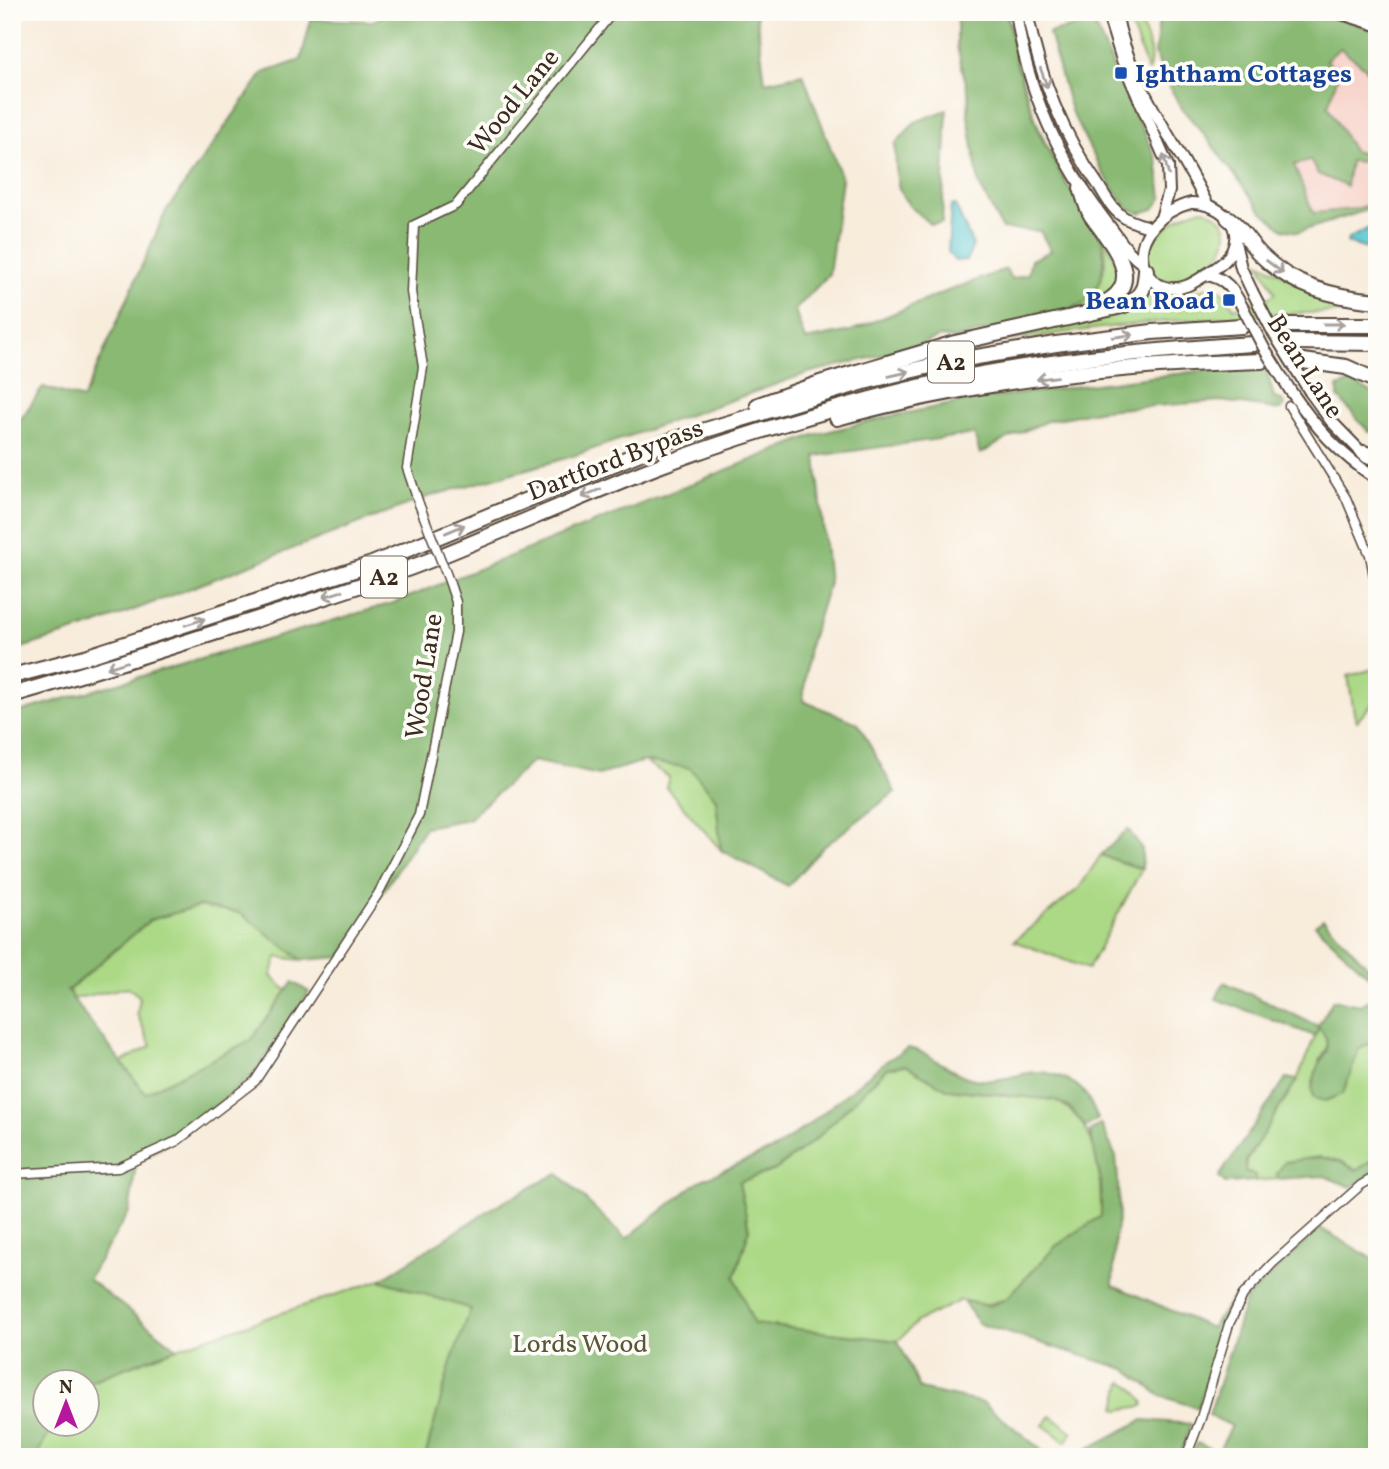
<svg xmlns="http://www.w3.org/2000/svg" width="1389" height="1469" font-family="Vollkorn,serif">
  <rect width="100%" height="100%" fill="#fdfcf7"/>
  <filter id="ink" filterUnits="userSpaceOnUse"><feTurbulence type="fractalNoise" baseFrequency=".0143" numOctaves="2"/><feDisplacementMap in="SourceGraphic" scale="14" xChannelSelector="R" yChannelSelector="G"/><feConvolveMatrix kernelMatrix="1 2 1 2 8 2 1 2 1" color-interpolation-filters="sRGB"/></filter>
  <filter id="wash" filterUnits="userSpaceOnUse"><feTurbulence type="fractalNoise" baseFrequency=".00686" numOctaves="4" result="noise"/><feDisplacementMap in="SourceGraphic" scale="28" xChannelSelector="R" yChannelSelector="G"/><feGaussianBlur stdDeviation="1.57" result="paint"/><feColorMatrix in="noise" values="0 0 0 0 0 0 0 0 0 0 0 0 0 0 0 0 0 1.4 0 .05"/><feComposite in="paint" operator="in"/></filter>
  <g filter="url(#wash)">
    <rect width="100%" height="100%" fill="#f8ecdb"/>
    <!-- built -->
    <polygon fill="#f7d1c8" points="1337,46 1365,67 1377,80 1377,203 1313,216 1294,166 1330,157 1328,106 1339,72 1326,60"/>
    <!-- green -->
    <g fill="#acd986" stroke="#748252" stroke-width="2">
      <path d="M1006,12H1008C1017,75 1036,133 1069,188C1085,215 1110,239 1118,270C1119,275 1116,286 1113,290C1094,312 1021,322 992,329C1019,322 1073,316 1092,295C1102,284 1108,261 1104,245C1098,226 1068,189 1057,168C1030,119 1016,67 1006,12Z"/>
      <path d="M1126,12H1136C1143,28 1156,54 1148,71Z"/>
      <path d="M1204,209C1262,229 1195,293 1163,280C1119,261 1176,209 1204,209Z"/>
      <path d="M1259,262L1343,304L1377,306V312C1242,312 1110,323 977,346V344L1150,289C1153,291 1155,295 1158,297C1160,299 1166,299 1169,299C1203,298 1212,267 1234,308L1267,299L1275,293Z"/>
      <polygon points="1377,668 1377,699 1357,721 1354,713 1348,676"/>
      <polygon points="644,761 690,767 716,799 721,850 666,787 669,777"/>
      <polygon points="1101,855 1142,869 1088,969 1014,941 1079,888"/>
      <polygon points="199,906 240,912 302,960 277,957 271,976 287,991 251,1040 145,1094 121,1062 151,1046 137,1014 140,997 128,987 72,999 69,990 150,920"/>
      <path d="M1319,1026C1334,1052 1325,1045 1317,1068C1314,1077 1314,1088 1313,1097L1324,1100L1343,1093L1359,1049L1377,1040V1086L1373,1092L1377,1105V1157L1357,1171L1340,1161L1277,1173L1278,1179L1255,1181V1175L1244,1171L1246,1161L1297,1080Z"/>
      <path d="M905,1065L947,1089L1055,1100C1099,1123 1101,1172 1101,1216L1056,1246L1007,1299L984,1305L961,1300L918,1321L898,1341L753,1324L735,1277L749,1230L738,1182L775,1170L817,1138L887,1068Z"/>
      <polygon points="380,1280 471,1309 451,1362 425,1457 35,1457 55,1424 88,1424 88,1382 177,1348"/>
      <path d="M1122,1382C1131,1383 1139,1395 1144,1402L1143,1406L1118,1410L1116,1408Z"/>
      <polygon points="1051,1416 1073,1432 1066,1442 1043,1425"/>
    </g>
    <!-- forest -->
    <g fill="#89b973" stroke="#627248" stroke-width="2">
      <polygon points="391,12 756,12 765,82 803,74 842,179 829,274 795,310 805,340 851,331 945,292 1006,269 1011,279 1028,274 1031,260 1051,251 1040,231 1002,229 979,184 968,116 969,95 957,47 957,12 1006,12 1017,66 1040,135 1068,187 1103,241 1104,260 1100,282 1091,297 1082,304 1062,312 953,339 940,337 907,349 808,373 570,457 427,497 95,625 12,651 12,432 43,387 83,399 166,211 263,73 301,60 311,19 373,21"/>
      <polygon points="1160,12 1313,12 1377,29 1377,81 1369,75 1365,67 1340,48 1326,60 1339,72 1328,106 1353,151 1377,157 1377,163 1350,161 1346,186 1318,174 1310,160 1294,165 1313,213 1355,209 1377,203 1377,207 1298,232 1283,229 1261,210 1203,133 1183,110 1165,79 1155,53"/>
      <polygon points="1093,22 1157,160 1162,198 1154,209 1141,213 1127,208 1101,170 1071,111 1049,33"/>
      <path d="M947,110L942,223L930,224C894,194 897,190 895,144L915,122Z"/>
      <polygon points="1266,366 1274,398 1282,400 1285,405 1281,410 1221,401 1102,410 1047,421 1008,438 980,454 974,434 816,456 829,583 809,646 803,701 858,723 895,792 822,848 788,886 721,850 716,799 690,768 644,761 599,775 533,761 468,819 425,827 341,957 302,960 240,913 199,906 150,920 67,991 145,1093 251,1040 293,982 309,992 255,1073 188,1129 136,1164 129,1212 88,1279 177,1348 88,1382 46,1382 46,1424 55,1424 35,1457 12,1457 12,714 393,603 814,435 887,417 977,399 1231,367"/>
      <polygon points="1352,382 1377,396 1377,429 1369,432 1338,397 1338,387"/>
      <polygon points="1128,829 1142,849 1142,869 1101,855"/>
      <polygon points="1323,919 1377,976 1377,1040 1359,1049 1343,1094 1325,1101 1313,1098 1312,1087 1317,1068 1327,1051 1327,1040 1319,1027 1315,1036 1216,999 1224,982 1318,1026 1333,1000 1361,1005 1375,995 1372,979 1315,925"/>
      <path d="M908,1048C932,1052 947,1072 970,1078C991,1084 1009,1077 1028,1073C1047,1069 1075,1079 1086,1095C1091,1102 1094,1111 1098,1119L1086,1127L1070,1108L1055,1100L947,1089L905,1065L887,1068L817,1138L775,1170L739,1182L749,1230L735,1277L754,1324L898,1341L920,1389L983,1403L1050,1457H425L451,1362L471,1309L380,1280L494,1207L558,1173L626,1239L699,1181L776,1148L812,1122L885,1062Z"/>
      <polygon points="1286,1078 1297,1080 1246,1161 1245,1171 1255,1175 1255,1181 1225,1183 1219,1177"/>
      <polygon points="1101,1124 1116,1157 1118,1180 1119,1213 1115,1237 1113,1285 1211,1328 1234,1296 1198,1408 1161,1396 1125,1369 979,1324 963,1301 990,1306 1006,1299 1056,1246 1101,1216 1101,1182 1090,1131"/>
      <polygon points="1319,1157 1340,1161 1357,1170 1377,1157 1377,1170 1351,1187 1324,1176 1278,1179 1277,1173 1285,1162"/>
      <polygon points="1320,1228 1377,1261 1377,1457 1192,1457 1197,1443 1218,1452 1232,1426 1209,1415 1246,1299"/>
      <polygon points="1143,1420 1191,1424 1179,1457 1072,1457"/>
    </g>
    <!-- water -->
    <g fill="#5ac7d2" stroke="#4a7878" stroke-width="2">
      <polygon points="955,205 973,245 967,260 955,261 948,252 951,206"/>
      <polygon points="1377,224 1377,252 1347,243 1348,239"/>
    </g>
  </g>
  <g filter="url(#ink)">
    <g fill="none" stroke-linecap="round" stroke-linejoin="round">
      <defs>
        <g id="street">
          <polyline points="1289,406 1346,498 1370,555 1377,592"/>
          <polyline points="419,504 407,468 423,367 411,292 414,225 456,205 613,12"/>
          <polyline points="12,1174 118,1168 177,1141 255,1081 378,894 419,815 456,632 456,602 449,581"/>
          <polyline points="1186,1457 1201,1418 1229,1324 1243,1295 1273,1263 1361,1185 1377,1176"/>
        </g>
        <g id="secondary">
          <path d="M1016,12C1027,92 1059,160 1108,224C1119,238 1128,254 1143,264"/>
          <path d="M1027,12C1039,74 1062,134 1099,186C1105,196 1112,209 1122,216C1130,222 1143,225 1152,228"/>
          <polyline points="1107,12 1122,60 1168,166 1169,191 1161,218"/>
          <path d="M1116,12C1128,83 1176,141 1207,204"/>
          <path d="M1191,203C1216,202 1245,223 1232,251C1226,263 1215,268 1204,276C1193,283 1183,290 1169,288C1157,286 1150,280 1145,269C1132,238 1163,210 1191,203Z"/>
          <polyline points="1235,242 1241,268 1252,291"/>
          <path d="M1205,275C1227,277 1234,291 1244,310"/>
          <path d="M1290,390C1316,428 1339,454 1377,479"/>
          <polyline points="1310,392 1331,421 1367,458"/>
        </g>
        <polyline id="primary" points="1339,12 1377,24"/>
        <g id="highway">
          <path d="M1081,188C1084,197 1086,207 1091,215C1110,243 1151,284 1098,306"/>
          <path d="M1228,218C1242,228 1249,243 1261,255C1293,287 1333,297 1377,301"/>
          <polyline points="1281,325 1377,325"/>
          <polyline points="1291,342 1377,343"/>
          <polyline points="1303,361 1346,367 1377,381"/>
          <path d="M758,405L820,383L955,343L1122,306C1141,298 1145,290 1146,270"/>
          <path d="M837,418C975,380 1119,365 1262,361"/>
          <polyline points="1364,453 1377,458"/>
          <polyline points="12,676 85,657 372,564 669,441 864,382 947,362 1056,344 1152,332 1242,326"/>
          <path d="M12,695C100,670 187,642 273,614C327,596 381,580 433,559C508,529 581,496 656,467C725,441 796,419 867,400C993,365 1123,352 1253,344"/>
        </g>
      </defs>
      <!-- street casing -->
      <use href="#street" stroke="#57473a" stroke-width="11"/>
      <!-- secondary casing -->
      <use href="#secondary" stroke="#57473a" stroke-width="14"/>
      <!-- primary casing -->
      <use href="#primary" stroke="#57473a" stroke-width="16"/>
      <!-- highway casing -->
      <use href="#highway" stroke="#57473a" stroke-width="18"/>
      <!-- street -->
      <use href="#street" stroke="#fff" stroke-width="8"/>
      <!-- secondary -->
      <use href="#secondary" stroke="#fff" stroke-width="10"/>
      <!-- primary -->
      <use href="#primary" stroke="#fff" stroke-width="12"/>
      <!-- highway -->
      <use href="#highway" stroke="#fff" stroke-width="14"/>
      <defs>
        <polyline id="street-bridge" points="419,504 449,581"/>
        <g id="secondary-bridge">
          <polyline points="1252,291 1273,332 1310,392"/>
          <polyline points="1244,310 1265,350 1290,390"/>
        </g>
      </defs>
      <!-- street-bridge casing -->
      <use href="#street-bridge" stroke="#57473a" stroke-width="11" stroke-linecap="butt"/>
      <!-- secondary-bridge casing -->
      <use href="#secondary-bridge" stroke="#57473a" stroke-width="14" stroke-linecap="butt"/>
      <!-- street-bridge -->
      <use href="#street-bridge" stroke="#fff" stroke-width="8"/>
      <!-- secondary-bridge -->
      <use href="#secondary-bridge" stroke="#fff" stroke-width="10"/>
    </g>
    <!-- one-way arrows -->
    <defs><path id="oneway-shaft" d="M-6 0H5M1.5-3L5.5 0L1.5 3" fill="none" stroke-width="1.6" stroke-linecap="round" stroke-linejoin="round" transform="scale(1.75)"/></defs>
    <g stroke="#a79f9a">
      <use href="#oneway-shaft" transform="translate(1044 78) rotate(70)"/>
      <use href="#oneway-shaft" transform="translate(1166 165) rotate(-105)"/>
      <use href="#oneway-shaft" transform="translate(1275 267) rotate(38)"/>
      <use href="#oneway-shaft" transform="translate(1334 324)"/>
      <use href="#oneway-shaft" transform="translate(1123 336) rotate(-7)"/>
      <use href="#oneway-shaft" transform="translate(899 374) rotate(-13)"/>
      <use href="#oneway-shaft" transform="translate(1047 378) rotate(173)"/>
      <use href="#oneway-shaft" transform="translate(591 493) rotate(158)"/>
      <use href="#oneway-shaft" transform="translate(455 529) rotate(-23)"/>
      <use href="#oneway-shaft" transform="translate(333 594) rotate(162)"/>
      <use href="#oneway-shaft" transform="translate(195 622) rotate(-18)"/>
      <use href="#oneway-shaft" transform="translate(117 665) rotate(162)"/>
    </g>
  </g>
  <!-- markers -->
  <g fill="#1a4fb4" stroke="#fdfcf7" stroke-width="2.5">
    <rect x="1114" y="66" width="14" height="14" rx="3.5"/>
    <rect x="1222" y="293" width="14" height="14" rx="3.5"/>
  </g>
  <g text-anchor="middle" stroke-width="7" stroke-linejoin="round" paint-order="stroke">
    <!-- shield labels -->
    <g fill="#fdfcf7" stroke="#75695f" stroke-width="2">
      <rect x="928" y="341.5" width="46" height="41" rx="5"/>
      <rect x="361" y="556.5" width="46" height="41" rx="5"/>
    </g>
    <g font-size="24" font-weight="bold" fill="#3b2a1e">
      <text x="951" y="370">A2</text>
      <text x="384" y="585">A2</text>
    </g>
    <!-- transit labels -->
    <g font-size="26" font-weight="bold" fill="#164399" stroke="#fdfcf7" text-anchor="start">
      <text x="1135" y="82">Ightham Cottages</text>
      <text x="1215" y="309" text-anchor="end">Bean Road</text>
    </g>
    <!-- street labels -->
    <g font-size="26" fill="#3b2a1e" stroke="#fdfcf7">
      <text transform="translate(513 101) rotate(-51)" y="9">Wood Lane</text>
      <text transform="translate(1306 366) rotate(57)" y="9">Bean Lane</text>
      <text transform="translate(615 459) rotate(-21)" y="9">Dartford Bypass</text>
      <text transform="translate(423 676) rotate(-81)" y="9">Wood Lane</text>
    </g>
    <!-- park labels -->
    <g font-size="26" fill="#575638" stroke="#fdfcf7">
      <text x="580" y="1352">Lords Wood</text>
    </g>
  </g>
  <!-- margin -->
  <rect width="1389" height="1469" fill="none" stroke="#fdfcf7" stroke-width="42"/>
  <!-- north arrow -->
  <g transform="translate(66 1403)"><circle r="33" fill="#fdfcf7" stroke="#afa8a0" stroke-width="2"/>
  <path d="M0-5L12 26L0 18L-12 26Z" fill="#b5179e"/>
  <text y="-10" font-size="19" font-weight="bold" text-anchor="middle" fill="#3b2a1e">N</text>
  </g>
</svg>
